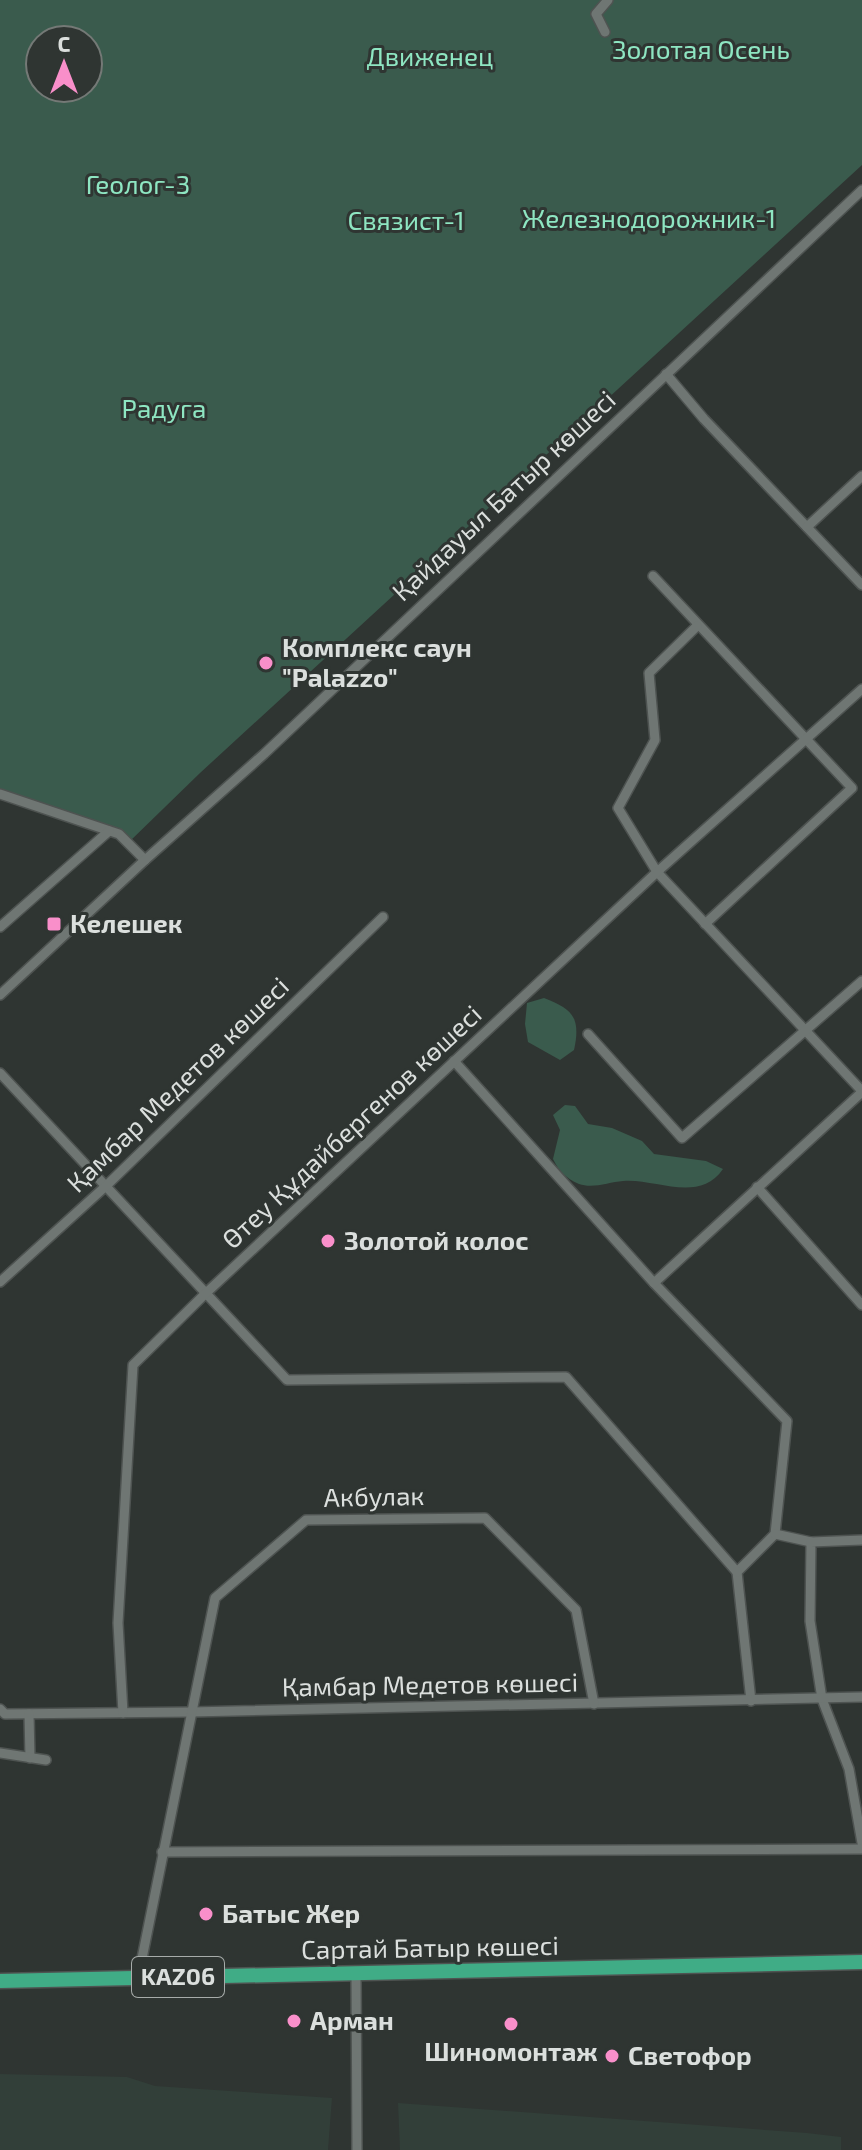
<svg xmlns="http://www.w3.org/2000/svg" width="862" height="2150" font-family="'Exo 2',sans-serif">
  <rect width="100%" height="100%" fill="#2f3532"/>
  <!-- built -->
  <g fill="#323f39">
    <polygon points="0,2074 127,2077 155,2086 332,2098 328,2150 0,2150"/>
    <polygon points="398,2103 807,2133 841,2137 841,2150 400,2150"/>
  </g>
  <!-- green -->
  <g fill="#3a5b4d" fill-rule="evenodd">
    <path d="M0,0H862V165L200,773L128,843L119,834L0,794ZM40,40H88V88H40Z"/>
    <path d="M544,998C573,1009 581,1018 574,1050L560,1060L528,1042L525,1024L527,1003Z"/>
    <path d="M565,1105L575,1106L588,1124L612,1128L642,1141L654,1154L706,1161L723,1169C699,1204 655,1178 623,1181C609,1182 593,1189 579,1184C565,1178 559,1171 553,1159L560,1130L553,1115Z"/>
  </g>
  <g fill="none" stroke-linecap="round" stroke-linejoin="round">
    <defs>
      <g id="minor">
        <polyline points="605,32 596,14 608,0"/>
        <polyline points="666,374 704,419 862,585"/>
        <polyline points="807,527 862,476"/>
        <polyline points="653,576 852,788 705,924"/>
        <polyline points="697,626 649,673 655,740 618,808 657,872 862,1091"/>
        <polyline points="0,794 119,834 145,860"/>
        <polyline points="0,927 109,831"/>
        <polyline points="0,995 145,860 264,754 862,190"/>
        <polyline points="588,1034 682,1138 862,981"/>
        <polyline points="454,1061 654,1283 787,1421 775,1534 737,1572 751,1701"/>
        <polyline points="0,1073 287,1380 566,1377 737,1572"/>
        <polyline points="757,1187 862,1305"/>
        <polyline points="0,1282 107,1185 383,917"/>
        <polyline points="654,1283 862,1092"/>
        <polyline points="775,1534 811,1542"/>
        <polyline points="862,1540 811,1542 810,1621 822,1699 849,1769 862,1843"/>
        <polyline points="0,1709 5,1714 191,1712 862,1697"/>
        <polyline points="123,1713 118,1623 133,1365 205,1294 657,872 862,689"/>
        <polyline points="29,1714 30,1758"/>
        <polyline points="0,1753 46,1760"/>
        <polyline points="162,1852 862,1849"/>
        <polyline points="356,1974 357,2150"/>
        <polyline points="138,1978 215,1598 306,1520 485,1518 576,1610 594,1704"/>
      </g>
      <polyline id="highway" points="0,1981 862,1962"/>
    </defs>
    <!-- minor casing -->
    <use href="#minor" stroke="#4e5351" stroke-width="12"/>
    <!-- highway casing -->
    <use href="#highway" stroke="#4e5351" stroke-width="17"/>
    <!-- minor -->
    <use href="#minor" stroke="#6f7673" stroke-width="9"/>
    <!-- highway -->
    <use href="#highway" stroke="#40ac86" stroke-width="14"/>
  </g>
  <!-- markers -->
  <g fill="#f98fca" stroke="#2f3532" stroke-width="3">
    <circle cx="266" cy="663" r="8"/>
    <rect x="46" y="916" width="16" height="16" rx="4"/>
    <circle cx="328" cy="1241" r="8"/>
    <circle cx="206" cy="1914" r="8"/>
    <circle cx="294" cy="2021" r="8"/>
    <circle cx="511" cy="2024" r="8"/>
    <circle cx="612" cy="2056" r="8"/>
  </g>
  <g text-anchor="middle" stroke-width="6" stroke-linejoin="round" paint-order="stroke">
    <!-- shield labels -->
    <rect fill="#2f3532" stroke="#a7acaa" stroke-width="2" x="132" y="1957" width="92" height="40" rx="6"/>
    <g font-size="24" font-weight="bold" fill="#dbdfdd">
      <text x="178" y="1985">KАZ06</text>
    </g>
    <!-- park labels -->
    <g font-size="26" fill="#8ee6c2" stroke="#2f3532">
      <text x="701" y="59">Золотая Осень</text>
      <text x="430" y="66">Движенец</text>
      <text x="138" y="194">Геолог-3</text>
      <text x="649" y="228">Железнодорожник-1</text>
      <text x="406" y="230">Связист-1</text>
      <text x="164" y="418">Радуга</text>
    </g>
    <!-- street labels -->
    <g font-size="26" fill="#dbdfdd" stroke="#2f3532">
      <text transform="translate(504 496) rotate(-43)" y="9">Қайдауыл Батыр көшесі</text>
      <text transform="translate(178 1085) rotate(-44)" y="9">Қамбар Медетов көшесі</text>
      <text transform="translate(352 1127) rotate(-43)" y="9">Өтеу Құдайбергенов көшесі</text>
      <text transform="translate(374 1497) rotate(-1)" y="9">Акбулак</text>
      <text transform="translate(430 1685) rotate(-1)" y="9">Қамбар Медетов көшесі</text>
      <text transform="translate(430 1948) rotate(-1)" y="9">Сартай Батыр көшесі</text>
    </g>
    <!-- poi labels -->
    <g font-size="26" font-weight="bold" fill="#dbdfdd" stroke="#2f3532" text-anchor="start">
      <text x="282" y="657">Комплекс саун<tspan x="282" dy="30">"Palazzo"</tspan></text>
      <text x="70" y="933">Келешек</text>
      <text x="344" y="1250">Золотой колос</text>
      <text x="222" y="1923">Батыс Жер</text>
      <text x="310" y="2030">Арман</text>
      <text x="511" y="2061" text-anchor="middle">Шиномонтаж</text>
      <text x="628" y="2065">Светофор</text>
    </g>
  </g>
  <!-- north arrow -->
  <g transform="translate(64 64)"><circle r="38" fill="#2f3532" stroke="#747976" stroke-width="2"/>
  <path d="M0-6L14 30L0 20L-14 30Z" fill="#f98fca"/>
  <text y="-12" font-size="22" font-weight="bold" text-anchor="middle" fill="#dbdfdd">С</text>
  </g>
</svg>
